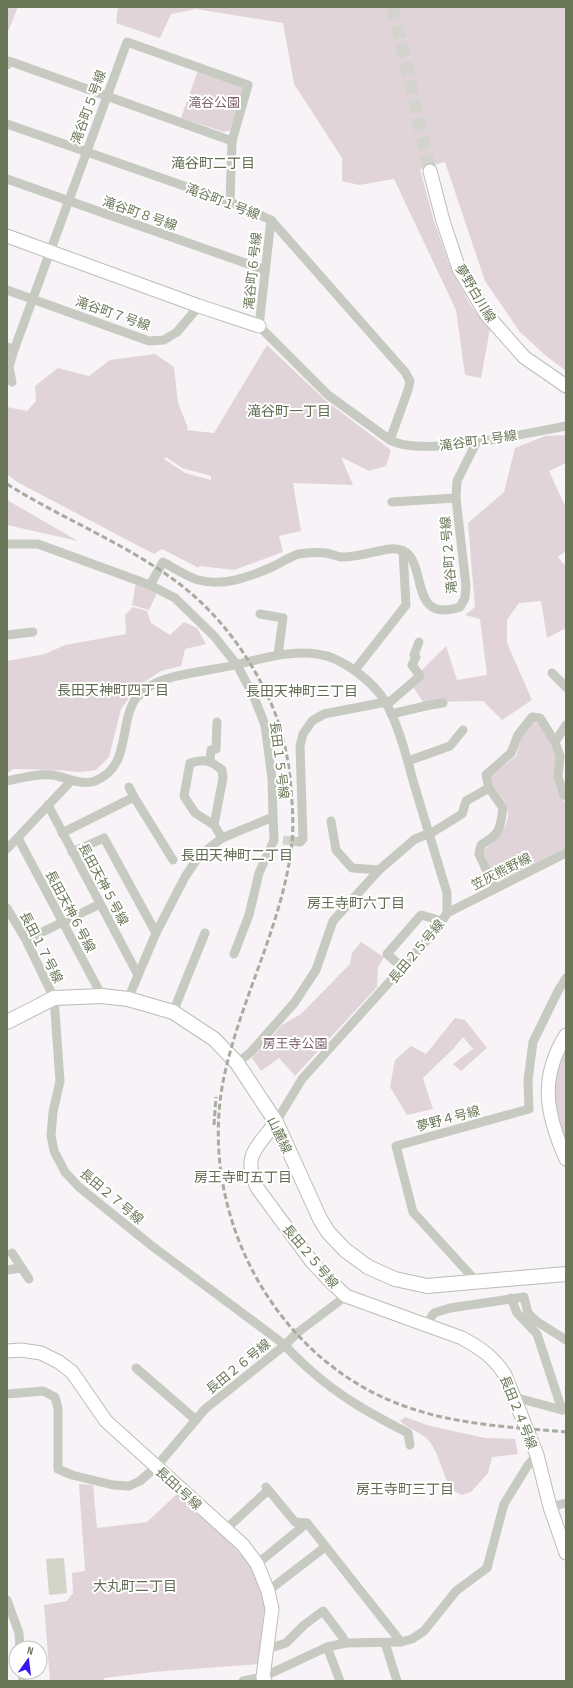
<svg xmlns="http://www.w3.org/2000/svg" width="573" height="1688" font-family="'Sofia Sans Condensed','Noto Sans JP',sans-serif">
  <rect width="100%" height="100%" fill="#f7f3f7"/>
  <!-- green -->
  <g fill="#e0d4d9" fill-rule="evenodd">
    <polygon points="7,7 18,7 7,34"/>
    <polygon points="118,7 566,7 566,371 545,355 520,332 485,281 445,162 420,169 434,221 451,269 471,306 490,329 481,378 465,375 456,310 394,179 359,185 342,181 342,158 294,84 283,23 196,9 171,14 160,38 116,23"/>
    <polygon points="198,70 239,84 244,91 234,129 224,132 181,118"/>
    <path d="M267,345L325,400L391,450L386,466L369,471L341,457L353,485L293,483L301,531L279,536L283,552L234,570L199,566V568L162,549L154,554L17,482L7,474V407L27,411L36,401L35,386L58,368L89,376L110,360L155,354L174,367L178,403L188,428L186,430L214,433ZM166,457L182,468L211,476V480L185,473L164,459Z"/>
    <polygon points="566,435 566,463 549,471 566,508 566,551 558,557 566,567 566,628 547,638 541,601 519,603 507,620 507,643 532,700 502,720 483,701 423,702 410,682 446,646 457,680 487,675 480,619 465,615 475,607 468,523 504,492 515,448 545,436"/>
    <polygon points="7,500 78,541 7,525"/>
    <polygon points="136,583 158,591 149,610 132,605"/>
    <polygon points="133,607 147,611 151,623 170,635 184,622 197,628 206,644 185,649 181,666 161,671 137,687 121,709 109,757 96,770 80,772 57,770 14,769 7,773 7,661 45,654 65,645 126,634 125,615"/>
    <path d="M533,722L538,723L549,739L556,757L560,795L566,804V848L499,882L496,881L483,851C494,842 513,824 507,807C505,800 499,795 495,789C493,785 492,781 490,777L516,756L522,736Z"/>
    <polygon points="361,942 384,957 378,967 377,987 295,1076 279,1058 261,1071 252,1058 282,1025 301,1014 350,964 352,953"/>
    <polygon points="455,1018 465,1020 487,1048 461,1071 453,1064 473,1049 463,1037 453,1049 423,1078 433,1109 407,1115 390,1087 395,1060 411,1046 426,1054"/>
    <path d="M566,1047V1144C563,1135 557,1124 555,1114C551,1092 557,1070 564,1049Z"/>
    <path d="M405,1417L430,1426L485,1438L515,1439L518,1454L492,1457L488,1473L471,1492L462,1495C458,1493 453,1491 451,1488C442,1474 440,1456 430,1442C424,1433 406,1428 400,1421Z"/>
    <path d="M79,1484L93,1485L97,1528L147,1522L179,1492C207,1523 257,1557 264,1599C267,1620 261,1643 258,1664L153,1672L104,1678V1681H50L44,1605L67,1601L73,1593L72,1573L85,1571Z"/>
  </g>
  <!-- water -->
  <polygon fill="#d2d5c7" points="64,1558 67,1593 49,1595 46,1559"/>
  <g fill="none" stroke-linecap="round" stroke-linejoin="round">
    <!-- street-tunnel -->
    <polyline stroke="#d4d4cf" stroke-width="9" stroke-dasharray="9 4.5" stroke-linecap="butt" points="283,840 294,841"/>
    <!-- secondary-tunnel -->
    <polyline stroke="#d4d4cf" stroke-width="13" stroke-dasharray="13 6" stroke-linecap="butt" points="393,7 430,171"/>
    <defs>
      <g id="secondary">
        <polyline points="430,171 443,221 459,269 486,314 524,357 566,386"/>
        <polyline points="7,236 199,306 259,326"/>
        <path d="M566,1035C539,1078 546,1114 566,1159"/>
        <path d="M276,1122C257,1148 241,1156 258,1189L312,1262L331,1282L346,1296L462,1338C480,1348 494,1357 505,1375L537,1455L550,1507L566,1553"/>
        <polyline points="7,1351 21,1350 41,1353 59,1362 72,1372 106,1421 243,1545 257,1564 268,1591 272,1609 263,1677 265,1681"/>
      </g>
      <polyline id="primary" points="7,1022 54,998 102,996 128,999 173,1012 214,1039 237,1063 276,1122 320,1219 328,1232 345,1250 368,1267 395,1279 427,1286 566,1274"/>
    </defs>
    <!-- secondary casing -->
    <use href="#secondary" stroke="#babfb3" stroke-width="15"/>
    <!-- primary casing -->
    <use href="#primary" stroke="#b8bdb2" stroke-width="16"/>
    <!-- street -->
    <g stroke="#c7cac1" stroke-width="9">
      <polyline points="7,65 9,61 232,141 230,202"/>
      <polyline points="7,124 230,202 271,220 405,372 410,381 408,390 390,440"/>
      <polyline points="7,179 265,270"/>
      <path d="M271,220L259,326L328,395L390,440C422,458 528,433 566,426"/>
      <polyline points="7,290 149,341 164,340 177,332 199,306"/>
      <polyline points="7,347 14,350 127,42 248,85 232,141"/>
      <polyline points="12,382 9,367 14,350"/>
      <polyline points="392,502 456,498"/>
      <polyline points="7,544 38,544 150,585 175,598 214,636 237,665 254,697 265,725 272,779 273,817 222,838 199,856 185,877 156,933 128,999"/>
      <path d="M150,585L163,562C174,568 186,576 198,580C223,587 249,577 272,567C280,564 290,556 299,554C307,553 318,552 326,553C331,554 336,556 341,557C354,558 376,551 389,549C436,543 400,627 460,607L465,598L466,586L456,498L457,481L476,443"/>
      <polyline points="260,614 283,618 278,655"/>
      <polyline points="7,635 33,632"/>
      <polyline points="355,670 406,605 403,551"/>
      <polyline points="552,673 566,687"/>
      <polyline points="391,714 430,705 443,703"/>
      <polyline points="555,742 566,725"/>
      <polyline points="210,761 211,750 216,749 217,722"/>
      <polyline points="408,761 450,746 463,730"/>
      <path d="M7,781C22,778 38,773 53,775C65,777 82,786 95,781C132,766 118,724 136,698C139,695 143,692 146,689C166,673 213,671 239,664C264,658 291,650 317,654C342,657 374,682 386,703C399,726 407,759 414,784C425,821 436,857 447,893V913L437,929L302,1079L276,1122"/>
      <polyline points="129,787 134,797 173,860"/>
      <polyline points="48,805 138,975"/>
      <polyline points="331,821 336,850 352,868 379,870"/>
      <path d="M214,825L223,778L222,770C211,761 205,758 190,763L184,796L195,813L214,825L222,838"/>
      <polyline points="62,833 134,797"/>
      <polyline points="18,838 102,996"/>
      <polyline points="294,841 300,842 303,839 300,746 303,734 312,721 324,714 391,701 420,676 412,665 416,657 414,655 419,642"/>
      <polyline points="7,849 71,781"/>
      <polyline points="72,852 104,838 156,933"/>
      <path d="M495,889L479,854L481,845C500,834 500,830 503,808L489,788L486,775L511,753L518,735L532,717L540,718L555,742L560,756L558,777L564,795L566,796"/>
      <path d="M7,908L26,940L54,998L60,1081L53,1112L51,1135L54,1151L65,1172L79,1187L152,1246L285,1345C292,1354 300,1361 309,1369C340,1397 371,1414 408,1433L410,1445"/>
      <polyline points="447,913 566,853"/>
      <polyline points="26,940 100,904"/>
      <polyline points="234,954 249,915 259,873 274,840 273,817"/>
      <polyline points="403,968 387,954 421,915 442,921"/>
      <polyline points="173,1012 205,933"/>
      <polyline points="237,1063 251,1052 295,1002 316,970 333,921 379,870 415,839 433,832 462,814 466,801 489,788"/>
      <polyline points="12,1253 29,1279"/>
      <polyline points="7,1270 21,1268"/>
      <polyline points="476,1281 413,1212 396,1146 529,1109 528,1080 533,1042 558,991 566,978"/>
      <polyline points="511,1298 517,1313 537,1334 562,1410"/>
      <polyline points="425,1326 434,1313 450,1308 524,1297 528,1313 536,1321 566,1340"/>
      <polyline points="136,1368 196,1420"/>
      <polyline points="7,1394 43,1391 55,1397 58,1408 58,1469 72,1475 113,1485 129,1486 140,1481 156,1467 205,1409 285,1345 297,1333 346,1296"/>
      <polyline points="514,1397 562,1410"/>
      <polyline points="266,1487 295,1522 307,1523 401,1642"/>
      <polyline points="550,1507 566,1503"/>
      <polyline points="226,1529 265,1493 270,1492"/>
      <polyline points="257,1564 307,1523"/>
      <polyline points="268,1591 325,1547"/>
      <polyline points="7,1600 19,1633 20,1648"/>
      <polyline points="385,1643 397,1681"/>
      <polyline points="327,1647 340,1681"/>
      <polyline points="267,1649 286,1643 304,1625 323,1611 341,1635 346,1643"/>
      <polyline points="22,1672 23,1681"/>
      <polyline points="243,1681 263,1677 327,1647 346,1643 401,1642 412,1639 424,1631 456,1591 487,1568 504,1504 528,1465 537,1455"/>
    </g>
    <!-- secondary -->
    <use href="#secondary" stroke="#fff" stroke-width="13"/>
    <!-- primary -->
    <use href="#primary" stroke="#fff" stroke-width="14"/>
    <!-- rail -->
    <g stroke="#a7ad9e" stroke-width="3" stroke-dasharray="6 3" stroke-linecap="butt">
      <path d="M7,484C67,522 140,549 193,595C226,624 252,661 270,701C281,725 287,751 290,777C292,799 294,821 292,843C283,924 241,997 224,1077C196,1211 273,1359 404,1406C456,1425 511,1427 566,1432"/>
      <polyline points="214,1125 216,1097"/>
    </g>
  </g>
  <g text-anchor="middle" stroke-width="4" stroke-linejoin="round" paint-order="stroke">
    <!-- park labels -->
    <g font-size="13" fill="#7e626a" stroke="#fff">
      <text x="214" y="107">滝谷公園</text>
      <text x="295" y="1048">房王寺公園</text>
    </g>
    <!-- street labels -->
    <g font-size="13" fill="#697657" stroke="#fff">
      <text transform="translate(88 107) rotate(-70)" y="5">滝谷町５号線</text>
      <text transform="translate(223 201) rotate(21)" y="5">滝谷町１号線</text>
      <text transform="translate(140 213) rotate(19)" y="5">滝谷町８号線</text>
      <text transform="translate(252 271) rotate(-84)" y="5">滝谷町６号線</text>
      <text transform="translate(476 293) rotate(59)" y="5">夢野白川線</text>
      <text transform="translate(113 313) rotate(19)" y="5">滝谷町７号線</text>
      <text transform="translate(478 440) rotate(-8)" y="5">滝谷町１号線</text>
      <text transform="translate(448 555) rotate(-95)" y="5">滝谷町２号線</text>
      <text transform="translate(280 760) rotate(83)" y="5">長田１５号線</text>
      <text transform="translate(501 871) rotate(-27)" y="5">笠灰熊野線</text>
      <text transform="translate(104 884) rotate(62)" y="5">長田天神５号線</text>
      <text transform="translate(71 911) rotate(62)" y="5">長田天神６号線</text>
      <text transform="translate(42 947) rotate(63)" y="5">長田１７号線</text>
      <text transform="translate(416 951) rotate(-50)" y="5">長田２５号線</text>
      <text transform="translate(448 1118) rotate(-15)" y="5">夢野４号線</text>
      <text transform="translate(280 1135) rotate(64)" y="5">山麓線</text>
      <text transform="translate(112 1196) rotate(40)" y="5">長田２７号線</text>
      <text transform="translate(311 1256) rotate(50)" y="5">長田２５号線</text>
      <text transform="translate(238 1366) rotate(-39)" y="5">長田２６号線</text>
      <text transform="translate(519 1412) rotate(68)" y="5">長田２４号線</text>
      <text transform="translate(179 1488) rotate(42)" y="5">長田1号線</text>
    </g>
    <!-- neighbourhood labels -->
    <g font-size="14" fill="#626c52" stroke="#fff">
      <text x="213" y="168">滝谷町二丁目</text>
      <text x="289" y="416">滝谷町一丁目</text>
      <text x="113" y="695">長田天神町四丁目</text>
      <text x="302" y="696">長田天神町三丁目</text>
      <text x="237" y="860">長田天神町二丁目</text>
      <text x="356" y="908">房王寺町六丁目</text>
      <text x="243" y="1182">房王寺町五丁目</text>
      <text x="405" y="1494">房王寺町三丁目</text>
      <text x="135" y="1591">大丸町二丁目</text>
    </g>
  </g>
  <!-- border -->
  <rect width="573" height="1688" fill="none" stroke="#697657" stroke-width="16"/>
  <!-- north arrow -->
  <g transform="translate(28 1660) rotate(14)"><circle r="19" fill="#ffffff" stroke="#c3c8bc"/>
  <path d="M0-3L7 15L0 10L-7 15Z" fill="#3c15f5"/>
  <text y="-6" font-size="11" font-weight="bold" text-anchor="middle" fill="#697657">N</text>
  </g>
</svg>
